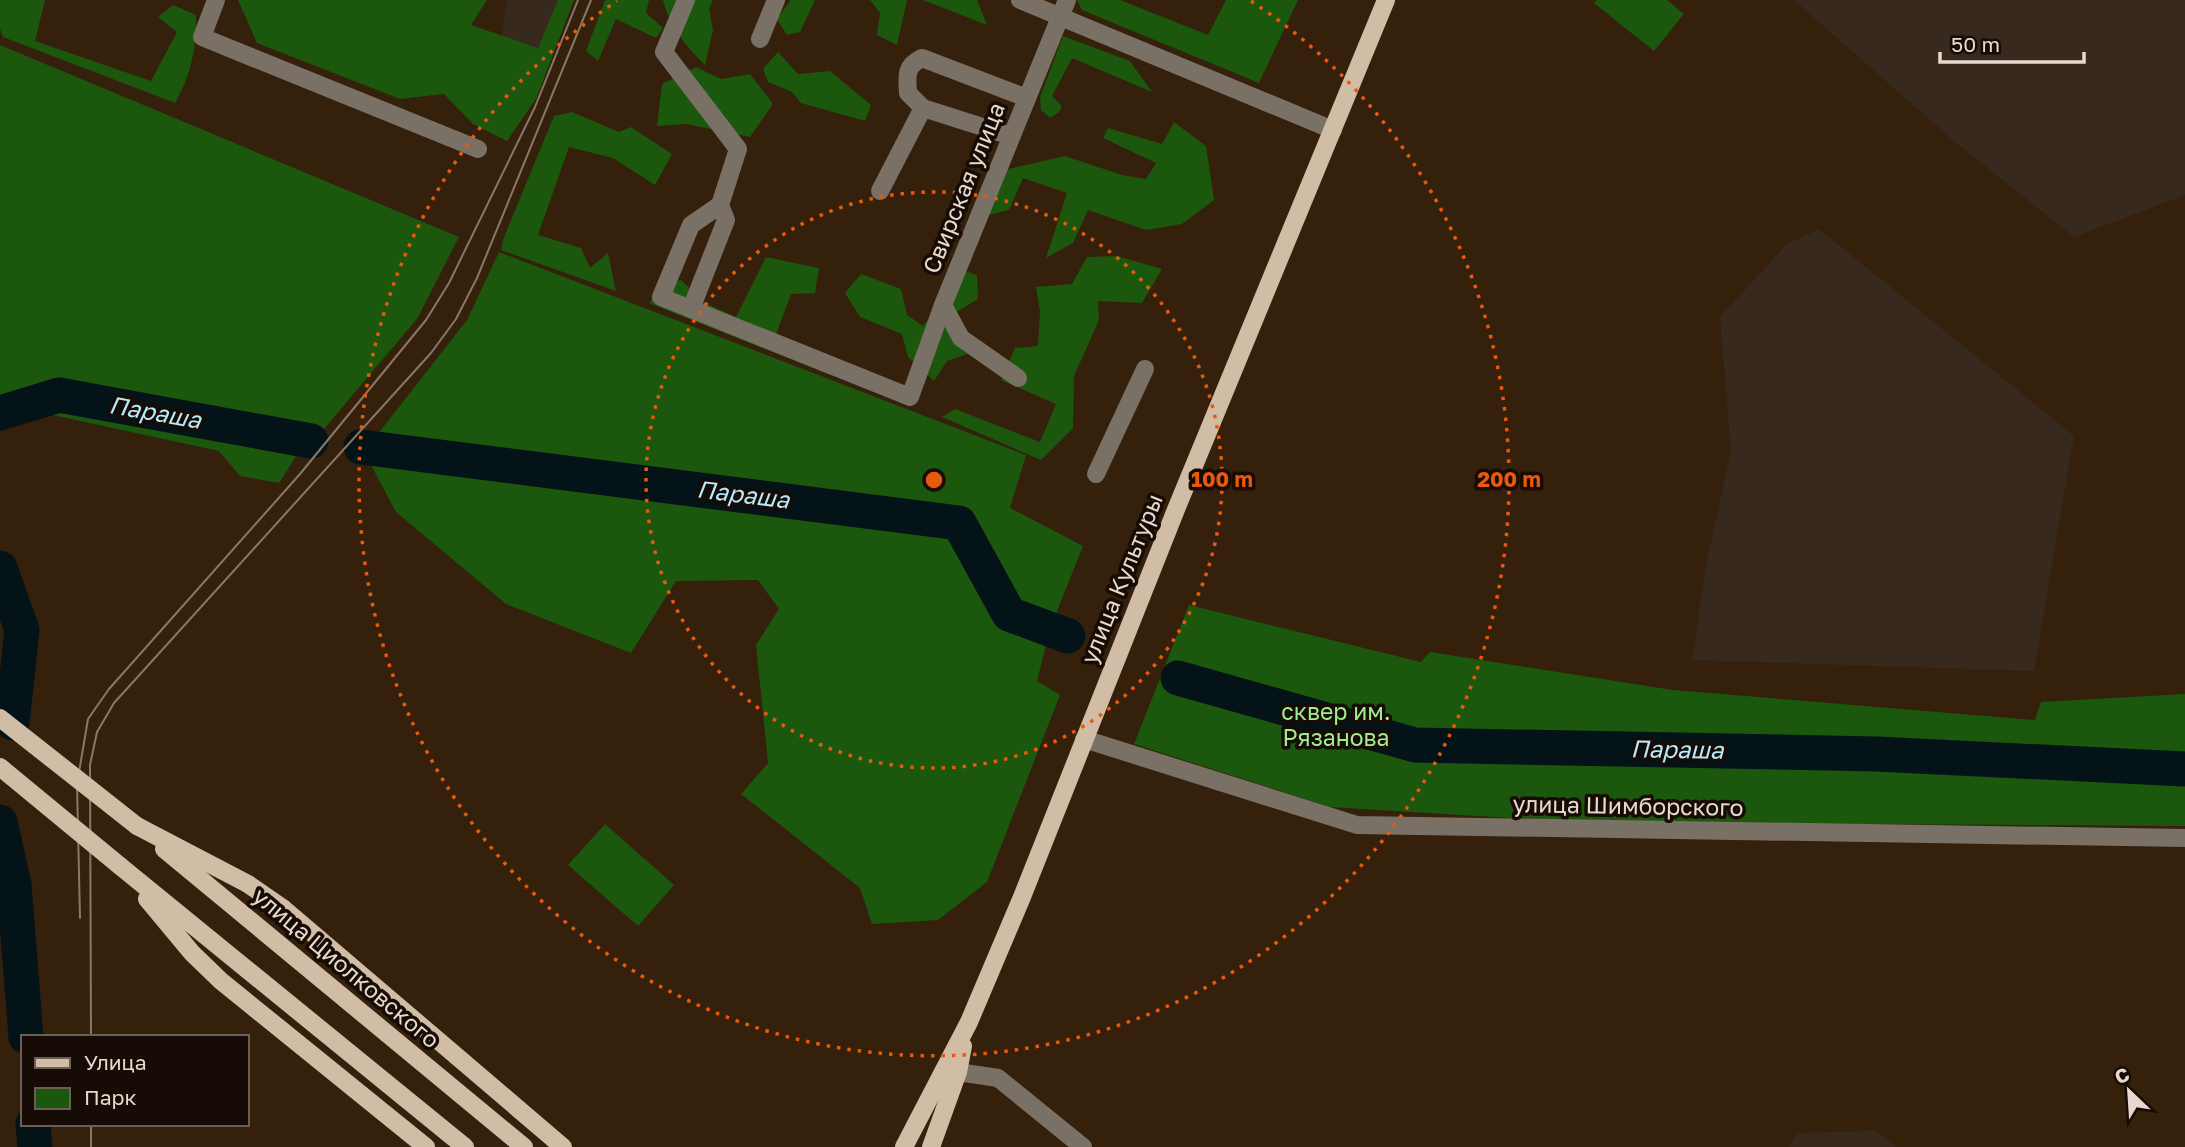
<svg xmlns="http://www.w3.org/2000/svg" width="2185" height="1147" font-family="'Golos Text',sans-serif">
  <rect width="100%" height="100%" fill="#35200c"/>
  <!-- education -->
  <g fill="#38291e">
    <polygon points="507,0 573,0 540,89 495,73"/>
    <polygon points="1794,0 2185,0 2185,195 2074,237 1954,141"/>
    <polygon points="1819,229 2074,436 2034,671 1692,660 1707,560 1731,452 1720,317 1787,244"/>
    <polygon points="1876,1131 1896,1147 1788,1147 1799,1133"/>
  </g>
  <!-- green -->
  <g fill="#1b570c">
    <path d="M0,0H45L35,41L151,81L177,32L158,17L173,5L196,15C197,47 191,75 175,103L3,37L0,29Z"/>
    <polygon points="238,0 487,0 471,25 538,48 558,0 574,0 536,99 507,141 473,124 444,94 400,99 257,43"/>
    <polygon points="605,0 649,0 646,13 663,28 656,38 616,19 598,61 586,51"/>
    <path d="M663,0H713L709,8L713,30L705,65C687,47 669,26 663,0Z"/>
    <polygon points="791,0 815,0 800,32 787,35 777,19"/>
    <polygon points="870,0 907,0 897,45 877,35 880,13"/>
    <polygon points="923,0 977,0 987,25"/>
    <polygon points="1077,0 1120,0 1208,35 1226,0 1298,0 1259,83 1082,10"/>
    <polygon points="1597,0 1667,0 1684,14 1654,51 1594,3"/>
    <polygon points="1063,36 1130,61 1152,92 1072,58 1052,96 1062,106 1059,112 1050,118 1041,110 1040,97"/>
    <polygon points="0,45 459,237 417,319 323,430 314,428 279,483 240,476 219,451 48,414 0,422"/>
    <polygon points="778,52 798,74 830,71 871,105 865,121 801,103 792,92 768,82 763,69"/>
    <polygon points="696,67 721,79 750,74 773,104 750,137 686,124 657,126 662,84"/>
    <polygon points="572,112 619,132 631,127 672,154 655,185 613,158 569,147 538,235 581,248 590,268 608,253 616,291 501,250 504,237 554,116"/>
    <polygon points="1174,122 1206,146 1214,200 1182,224 1146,230 1088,210 1073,243 1046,258 1067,193 1023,178 1009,210 985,216 1004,170 1065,156 1122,175 1146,179 1156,163 1103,138 1108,128 1162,144"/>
    <polygon points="499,252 1026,455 1010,508 1083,546 1051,626 1010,611 961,520 380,446 377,435 467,320"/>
    <polygon points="1117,256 1162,269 1142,303 1098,301 1099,320 1074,376 1073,428 1041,460 942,417 955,409 1040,442 1056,404 1001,380 1015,348 1038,346 1040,311 1036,287 1072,284 1087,257"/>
    <polygon points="766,257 819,268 815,293 791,294 775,337 829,361 833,376 649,303 660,287 681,280 705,303 736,317"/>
    <polygon points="964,271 977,275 978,299 955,313 970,353 947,361 934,381 908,357 902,334 860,317 845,293 861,274 901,289 907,315 923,326"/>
    <polygon points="363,450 958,525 1007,615 1049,633 1037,681 1060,695 987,882 938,920 872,924 860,888 741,794 768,763 756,645 779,609 758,580 676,581 631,653 506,604 396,512"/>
    <polygon points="1189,605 1421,662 1430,652 1673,690 2035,720 2041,702 2185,694 2185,826 1709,823 1510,818 1330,807 1134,744"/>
    <polygon points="605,824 674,885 638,926 568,865"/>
  </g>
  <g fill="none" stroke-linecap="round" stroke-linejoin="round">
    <!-- river -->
    <g stroke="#041318" stroke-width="35">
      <polyline points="0,413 59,395 311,441"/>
      <polyline points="361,447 959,523 1009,614 1068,636"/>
      <polyline points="0,568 22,630 12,723"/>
      <polyline points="1178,678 1415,745 1877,754 2185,769"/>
      <polyline points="0,822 14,885 26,1037"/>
      <polyline points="33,1124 35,1147"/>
    </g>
    <!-- minor -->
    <g stroke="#7a7166" stroke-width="18">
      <polyline points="216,0 202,37 478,149"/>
      <polyline points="686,0 664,52 738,149 720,205 726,220 691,309 910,397 943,305 1067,0"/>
      <polyline points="1020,0 1333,130"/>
      <polyline points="760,39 776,0"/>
      <path d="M1011,136L923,108L908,93C907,76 905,66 922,58L1027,98"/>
      <polyline points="880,191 923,108"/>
      <polyline points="943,305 961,338 1018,378"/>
      <polyline points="691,309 661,297 691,225 720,205"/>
      <polyline points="1096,474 1145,369"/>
      <polyline points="1084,739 1357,825 2185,838"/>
      <polyline points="958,1072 998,1078 1083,1147"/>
    </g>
    <!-- major -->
    <g stroke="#d1bda6" stroke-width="18">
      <polyline points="137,826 248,884 284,909 563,1147"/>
      <polyline points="164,849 524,1147"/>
      <polyline points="120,866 465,1147"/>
      <polyline points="147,899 192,953 221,981 426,1147"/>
      <polyline points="904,1147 969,1022 1022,897 1177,507 1386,0"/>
      <polyline points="931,1147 958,1072 963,1046"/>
    </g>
    <!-- tram -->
    <g stroke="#897767" stroke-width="2">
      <polyline points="80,918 77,784 88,719 109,689 300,474 426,320 449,283 535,107 578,0"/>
      <polyline points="91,1037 90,765 97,732 114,703 431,353 456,319 477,278 591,0"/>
      <polyline points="91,1124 91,1147"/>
    </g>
    <!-- major-bridge -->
    <g stroke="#d1bda6" stroke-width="18">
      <polyline points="0,718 137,826"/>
      <polyline points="0,767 120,866"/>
    </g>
  </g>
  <!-- distance rings -->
  <g fill="none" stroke="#e8590c" stroke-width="3.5" stroke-dasharray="3.5 7">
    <circle cx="934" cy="480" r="288"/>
    <path d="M1251 1A575 575 0 1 1 617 1"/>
  </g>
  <g text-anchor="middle" stroke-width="7" stroke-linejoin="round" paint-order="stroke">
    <!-- street labels -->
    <g font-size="23" fill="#e8d9ce" stroke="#160c05">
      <text transform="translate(964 188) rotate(-68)" y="8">Свирская улица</text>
      <text transform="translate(1122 579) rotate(-68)" y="8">улица Культуры</text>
      <text transform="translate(1628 806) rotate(1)" y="8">улица Шимборского</text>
      <text transform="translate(346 968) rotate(40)" y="8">улица Циолковского</text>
    </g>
    <!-- park labels -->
    <g font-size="23" fill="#9fef8f" stroke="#160c05">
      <text x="1336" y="720">сквер им.<tspan x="1336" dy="26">Рязанова</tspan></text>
    </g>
    <!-- water labels -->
    <g font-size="24" font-style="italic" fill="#b6ebfe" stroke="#160c05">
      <text transform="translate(155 413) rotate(10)" y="8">Параша</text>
      <text transform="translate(743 495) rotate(7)" y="8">Параша</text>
      <text transform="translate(1677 750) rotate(1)" y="8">Параша</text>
    </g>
  </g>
  <circle cx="934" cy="480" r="10" fill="#e8590c" stroke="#160c05" stroke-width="3.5"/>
  <g font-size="21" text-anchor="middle" font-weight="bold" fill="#e8590c" stroke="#160c05" stroke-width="7" stroke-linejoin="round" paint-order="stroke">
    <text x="1222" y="487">100 m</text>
    <text x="1509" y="487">200 m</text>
  </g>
  <!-- legend -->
  <rect x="21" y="1035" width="228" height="91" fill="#160c05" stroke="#6a5e55" stroke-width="2"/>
  <rect x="35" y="1058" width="35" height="10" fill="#d1bda6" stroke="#6a5e55" stroke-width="2"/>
  <text x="84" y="1070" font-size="21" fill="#e8d9ce">Улица</text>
  <rect x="35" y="1088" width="35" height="21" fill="#1b570c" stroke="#6a5e55" stroke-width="2"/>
  <text x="84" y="1105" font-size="21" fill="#e8d9ce">Парк</text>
  <!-- north arrow -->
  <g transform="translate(2129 1091) rotate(335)" stroke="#160c05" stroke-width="5" paint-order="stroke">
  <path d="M0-5L12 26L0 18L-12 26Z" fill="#e8d9ce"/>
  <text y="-10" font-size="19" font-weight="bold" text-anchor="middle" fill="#e8d9ce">С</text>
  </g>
  <!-- scale -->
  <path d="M1940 52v10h144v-10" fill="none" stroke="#e8d9ce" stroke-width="3.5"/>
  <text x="1951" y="52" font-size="21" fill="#e8d9ce" stroke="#160c05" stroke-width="5" paint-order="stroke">50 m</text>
</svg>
